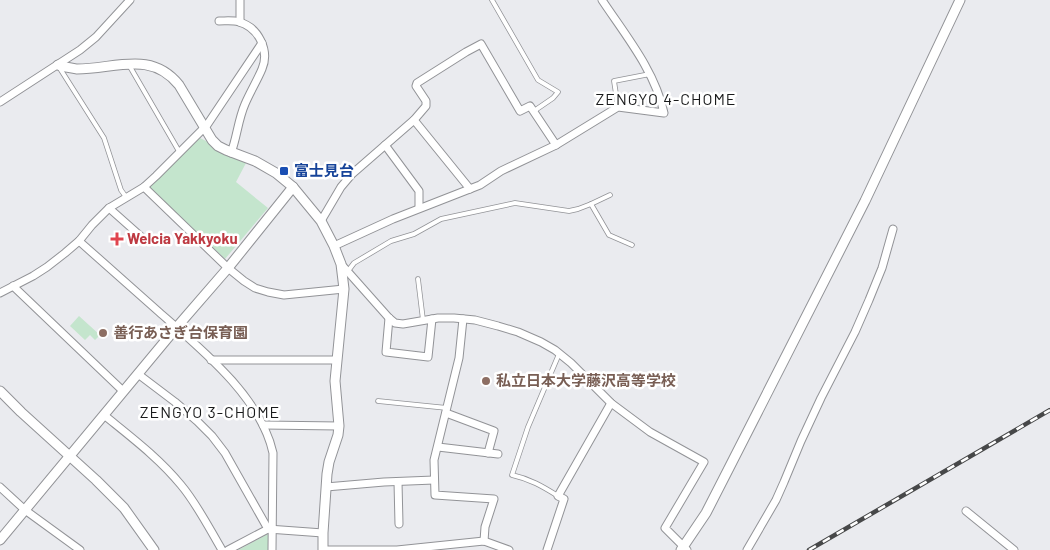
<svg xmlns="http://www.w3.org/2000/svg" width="1050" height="550" font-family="Barlow,'Noto Sans JP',sans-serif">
  <rect width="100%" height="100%" fill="#eaebef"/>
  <!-- green -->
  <g fill="#c4e5cd">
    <polygon points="200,138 210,143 224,154 246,163 236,182 268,208 225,259 150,188 153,182"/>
    <polygon points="79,316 100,335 95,340 90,335 85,340 70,326"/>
    <polygon points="268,534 268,550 238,550"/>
  </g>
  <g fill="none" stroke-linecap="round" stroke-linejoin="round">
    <defs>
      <g id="service">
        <polyline points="492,0 538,80 558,92 553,98 534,111"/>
        <polyline points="129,65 180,153"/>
        <polyline points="59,67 104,138 121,190 126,197"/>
        <polyline points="618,107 614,81 650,74"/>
        <polyline points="591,204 609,235 632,245"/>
        <polyline points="348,271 354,263 391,241 414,234 441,219 515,203 569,211 578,209 591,204 610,195"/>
        <polyline points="418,279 423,320"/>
        <polyline points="378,401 447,408"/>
        <path d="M558,496C542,486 530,479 512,475L528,427L559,354"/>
      </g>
      <g id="minor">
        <path d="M219,21C226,21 233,20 239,22C258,27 270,50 262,69C257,81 250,92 245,104C238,120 237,137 231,153"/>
        <polyline points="240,22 240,0"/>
        <polyline points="0,102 80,50 96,37 130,0"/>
        <polyline points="414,120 470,189"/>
        <polyline points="385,145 419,191 419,208"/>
        <polyline points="144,187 228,268 244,281 255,288 268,292 284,295 344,289"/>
        <polyline points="109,208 145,240"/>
        <polyline points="321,221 341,187 352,174 414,120 426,106 426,101 416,86 417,83 466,52 481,44 520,111 530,106 556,145"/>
        <path d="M79,241C105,264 132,288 159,312C200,348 261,397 273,453L272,550"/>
        <path d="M334,246L393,219L480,185L501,171L556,145L618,107L664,113C655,71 626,36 602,0"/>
        <polyline points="341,264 389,318 395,323 403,324 438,318 454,318 475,320 498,326 518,332 541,342 555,350 571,363 611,403 650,432 704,462 665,528 687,550"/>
        <polyline points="13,286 123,391"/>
        <polyline points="0,293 33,276 47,267 65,253 79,241 92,225 109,208 144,187 156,176 207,125 262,43"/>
        <polyline points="389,318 386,352 428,357 432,319"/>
        <polyline points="463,319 459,358 434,460 435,495 494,499 485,527 484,541"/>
        <polyline points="211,360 336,360"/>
        <polyline points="138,374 175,402 197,421 212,436 225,453 268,529"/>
        <polyline points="446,413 494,431 488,453"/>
        <path d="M104,415C131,437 159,458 181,485C197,504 209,528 222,550"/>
        <polyline points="263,425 339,426"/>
        <polyline points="438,447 498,454"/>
        <polyline points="398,482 399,524"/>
        <polyline points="0,487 25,510 80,550"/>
        <polyline points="326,487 384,482 434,480"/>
        <polyline points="966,511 1014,550"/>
        <polyline points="228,550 268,529 323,533"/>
        <polyline points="323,550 397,550 484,541 509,550"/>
        <polyline points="547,550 564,499 558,496 611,403"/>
        <polyline points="747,550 776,500 784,482 801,441 821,398 855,332 869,300 882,268 893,229"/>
      </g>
      <g id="tertiary">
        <path d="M58,65C64,67 71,68 77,69C115,69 151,50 179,85L212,140L218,146L226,150L255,161L276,173L293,187L321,221L334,246L341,264L344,289L335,381L339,426L338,435L329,462L327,474L323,533V550"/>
        <polyline points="0,391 21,412 96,480 124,508 154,550"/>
        <polyline points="0,540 176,328 228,268 293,187"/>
        <polyline points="681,550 706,513 728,470 865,201 960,0"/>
      </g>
    </defs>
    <!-- service casing -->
    <use href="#service" stroke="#929397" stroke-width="5.5"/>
    <!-- minor casing -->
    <use href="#minor" stroke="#929397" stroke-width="9"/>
    <!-- tertiary casing -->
    <use href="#tertiary" stroke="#929397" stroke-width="11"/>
    <!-- service -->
    <use href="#service" stroke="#fff" stroke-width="4"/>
    <!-- minor -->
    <use href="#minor" stroke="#fff" stroke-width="7"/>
    <!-- tertiary -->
    <use href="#tertiary" stroke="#fff" stroke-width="9"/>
    <defs>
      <polyline id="rail" points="809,550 1050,410"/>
    </defs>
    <!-- rail casing -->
    <use href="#rail" stroke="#474849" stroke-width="4.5"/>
    <!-- rail -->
    <use href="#rail" stroke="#fff" stroke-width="2.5" stroke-dasharray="8" stroke-linecap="butt"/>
  </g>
  <!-- markers -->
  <rect fill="#1a4fb4" stroke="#fff" stroke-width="2" x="279" y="166" width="10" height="10" rx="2.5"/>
  <path fill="#e0444e" stroke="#fff" stroke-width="2" d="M114.5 231.5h5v5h5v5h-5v5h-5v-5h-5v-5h5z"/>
  <g fill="#8d6e63" stroke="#fff" stroke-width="2">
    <circle cx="103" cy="333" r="5"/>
    <circle cx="486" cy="381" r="5"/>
  </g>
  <g text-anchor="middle" stroke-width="5" stroke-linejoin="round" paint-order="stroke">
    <!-- transit labels -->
    <g font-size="15" font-weight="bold" fill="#164399" stroke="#fff" text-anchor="start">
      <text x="294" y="176">富士見台</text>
    </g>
    <!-- health labels -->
    <g font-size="15" font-weight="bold" fill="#be3a42" stroke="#fff" text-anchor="start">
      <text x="127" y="244">Welcia Yakkyoku</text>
    </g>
    <!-- education labels -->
    <g font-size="15" font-weight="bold" fill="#785e54" stroke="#fff" text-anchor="start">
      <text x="113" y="338">善行あさぎ台保育園</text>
      <text x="496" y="386">私立日本大学藤沢高等学校</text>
    </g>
    <!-- neighbourhood labels -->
    <g font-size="16" letter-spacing="1" fill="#191a1b" stroke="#fff">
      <text x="666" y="105">ZENGYO 4-CHOME</text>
      <text x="210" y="418">ZENGYO 3-CHOME</text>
    </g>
  </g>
</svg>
